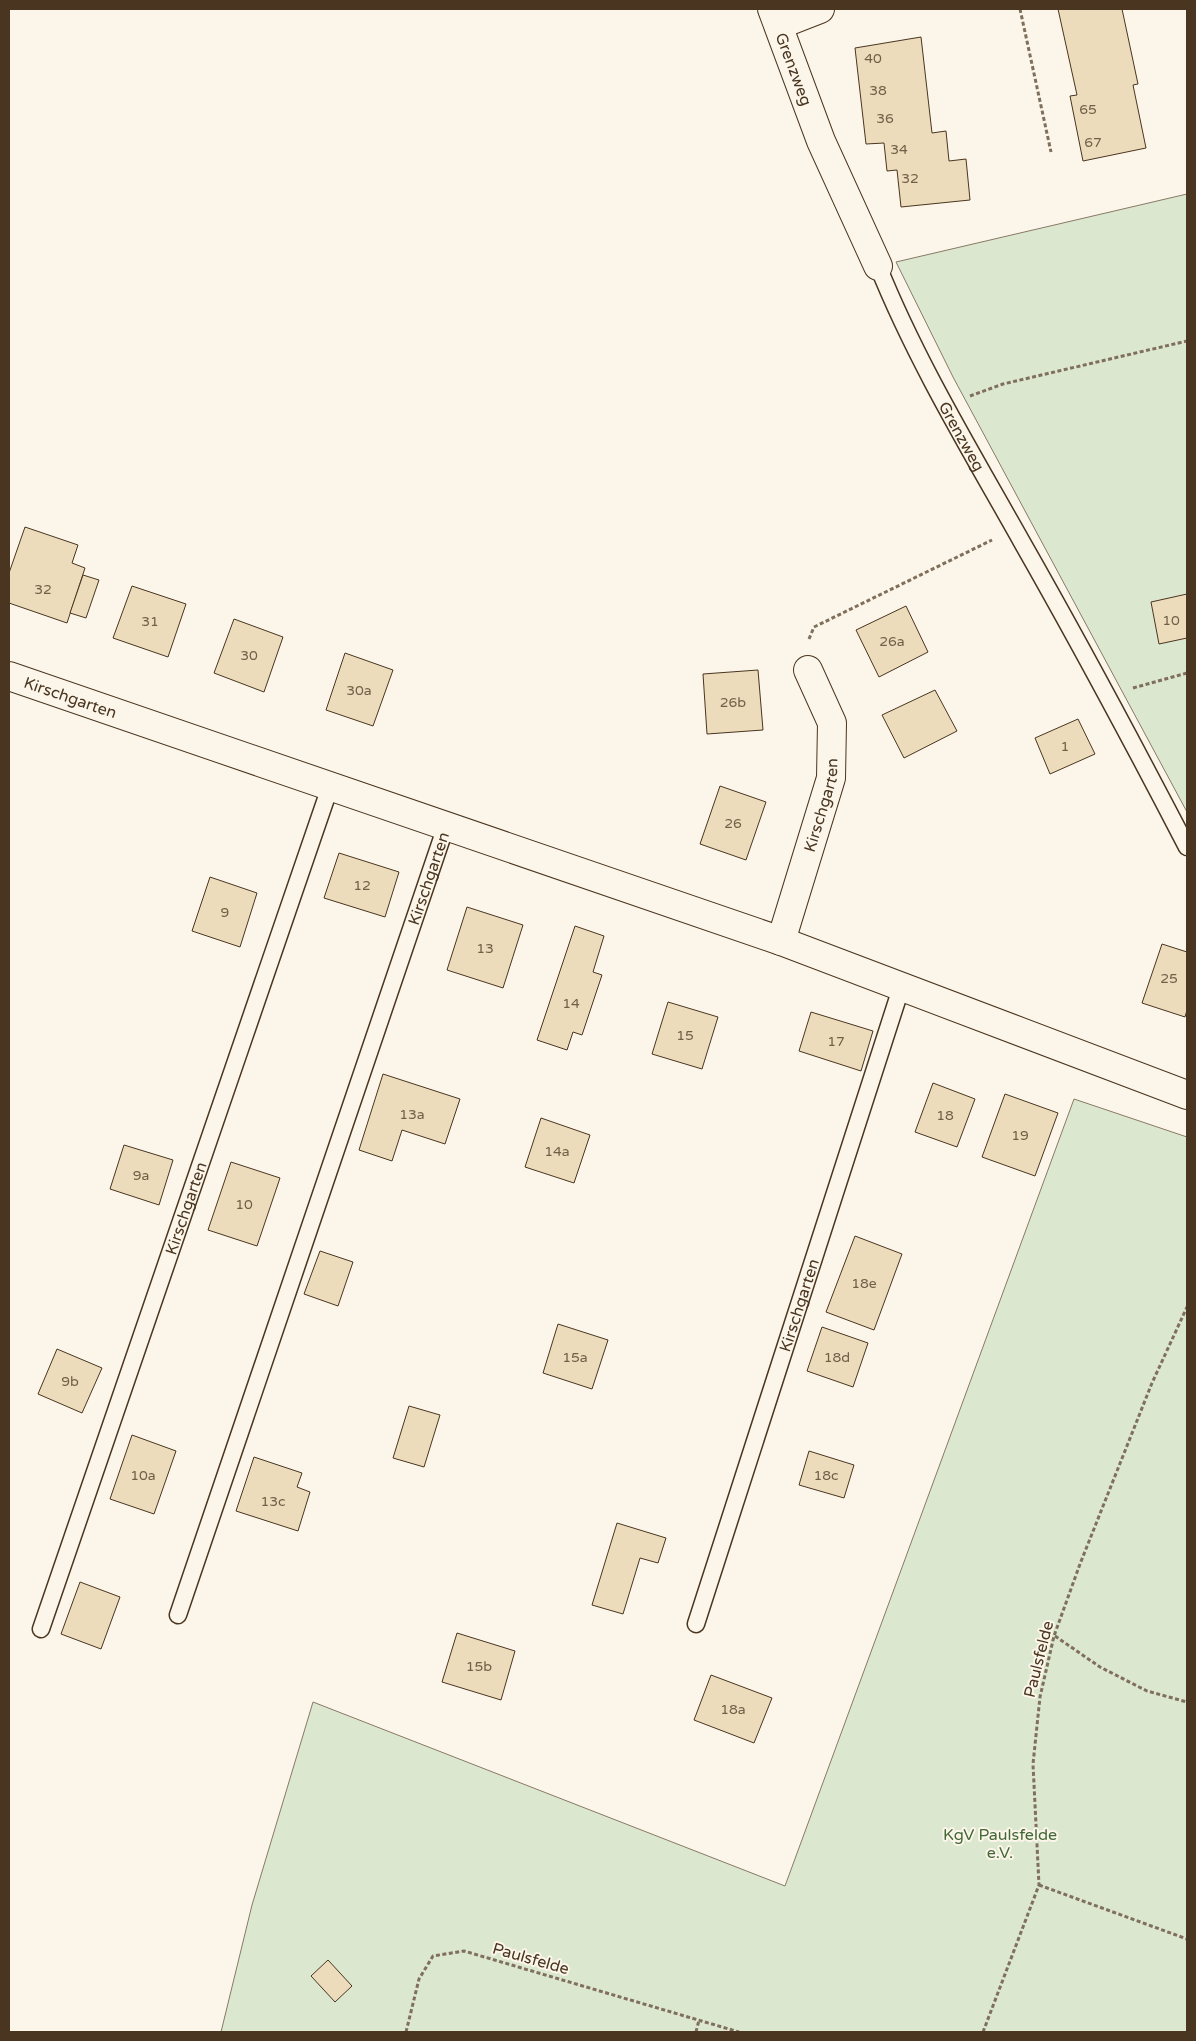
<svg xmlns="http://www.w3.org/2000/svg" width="1196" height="2041" font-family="'Varela Round',sans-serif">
  <rect width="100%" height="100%" fill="#fbf6e9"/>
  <!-- green -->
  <g fill="#dce7d0" stroke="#887966">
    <polygon points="1187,194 1187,812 953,377 896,262"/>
    <polygon points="1074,1099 1187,1137 1187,2032 221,2032 252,1905 313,1702 785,1886"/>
  </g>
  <!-- building -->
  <g fill="#ecdcbc" stroke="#4a3520">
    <polygon points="1058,9 1122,9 1138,84 1133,85 1146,148 1083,161 1070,96 1077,95"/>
    <polygon points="921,37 932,133 946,131 949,161 966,159 970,200 901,207 897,170 887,171 884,143 866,144 855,48"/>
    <polygon points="25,527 78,545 72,563 85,568 67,623 9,603 9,573"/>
    <polygon points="83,575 99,580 86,618 70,613"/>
    <polygon points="132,586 186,604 168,657 113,638"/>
    <polygon points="1187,594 1187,638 1159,644 1151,602"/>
    <polygon points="906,606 928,652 879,677 856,630"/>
    <polygon points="234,619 283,637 264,692 214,673"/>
    <polygon points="345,653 393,670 373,726 326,710"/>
    <polygon points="758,670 763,730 707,734 703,674"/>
    <polygon points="935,690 957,731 904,758 882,715"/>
    <polygon points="1078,719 1095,754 1050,774 1035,738"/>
    <polygon points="720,786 766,802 746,860 700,844"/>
    <polygon points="339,853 399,872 385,917 324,898"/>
    <polygon points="210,877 257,893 240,947 192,931"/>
    <polygon points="467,907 523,925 503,988 447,970"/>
    <polygon points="575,926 604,936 593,972 602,975 582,1035 573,1032 567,1050 537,1040"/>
    <polygon points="1162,944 1187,952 1187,1010 1185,1017 1142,1003"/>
    <polygon points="668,1002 718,1017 702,1069 652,1054"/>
    <polygon points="811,1012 873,1031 861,1071 799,1051"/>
    <polygon points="383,1074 460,1099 445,1144 402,1130 392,1161 359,1150"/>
    <polygon points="933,1083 975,1099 957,1147 915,1132"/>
    <polygon points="1005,1094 1058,1113 1035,1176 982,1157"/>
    <polygon points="541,1118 590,1135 574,1183 525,1167"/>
    <polygon points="124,1145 173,1160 159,1205 110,1189"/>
    <polygon points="231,1162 280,1178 257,1246 208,1230"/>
    <polygon points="855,1236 902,1254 874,1330 826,1312"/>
    <polygon points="320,1251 353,1262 338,1306 304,1294"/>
    <polygon points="558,1324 608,1340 592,1389 543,1373"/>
    <polygon points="822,1327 868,1343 853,1387 807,1371"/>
    <polygon points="57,1349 102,1368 82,1413 38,1394"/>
    <polygon points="409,1406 440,1415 424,1467 393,1458"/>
    <polygon points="132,1435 176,1451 154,1514 110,1499"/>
    <polygon points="809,1451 854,1465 844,1498 799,1485"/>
    <polygon points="254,1457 302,1473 297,1487 310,1492 298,1531 236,1511"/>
    <polygon points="617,1523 666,1538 658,1563 640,1558 623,1614 592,1605"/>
    <polygon points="80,1582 120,1597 101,1649 61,1634"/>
    <polygon points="457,1633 515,1651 501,1700 442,1682"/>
    <polygon points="711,1675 772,1698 754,1743 694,1720"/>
    <polygon points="328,1960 352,1986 335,2002 311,1976"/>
  </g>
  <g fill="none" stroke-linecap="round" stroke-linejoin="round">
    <defs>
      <g id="service">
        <path id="s1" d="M878,266C917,363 972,453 1023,544C1080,644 1134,745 1187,847"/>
        <path id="s2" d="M178,1615L446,826"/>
        <path id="s3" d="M696,1624L902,985"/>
        <path id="s4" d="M41,1629L330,787"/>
      </g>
      <g id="minor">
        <path id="s5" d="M772,9L821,141L878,266"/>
        <polyline points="779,25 820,9"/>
        <path id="s6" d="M9,676L781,941L1187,1095"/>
        <path id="s7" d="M781,941L831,778L832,723L808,670"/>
      </g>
    </defs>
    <!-- service casing -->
    <use href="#service" stroke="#4a3520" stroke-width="19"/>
    <!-- minor casing -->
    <use href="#minor" stroke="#4a3520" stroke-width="30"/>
    <!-- path -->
    <g stroke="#7f6f5c" stroke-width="3" stroke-dasharray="4 2.5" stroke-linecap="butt">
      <polyline points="1020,9 1051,152"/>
      <polyline points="970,396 1003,384 1187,341"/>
      <polyline points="809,639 814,627 992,540"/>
      <polyline points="1133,688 1187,673"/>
      <polyline points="1055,1636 1100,1667 1147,1691 1187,1702"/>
      <polyline points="1039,1885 1187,1939"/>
      <polyline points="406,2032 419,1979 433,1956 464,1951 739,2032"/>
      <polyline points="696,2032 699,2020"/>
      <polyline points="983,2032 1039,1885 1033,1764 1040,1697 1054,1636 1080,1564 1152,1383 1187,1307"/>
    </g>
    <!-- service -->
    <use href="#service" stroke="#fbf6e9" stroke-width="16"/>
    <!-- minor -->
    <use href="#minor" stroke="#fbf6e9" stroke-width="28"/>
  </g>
  <g text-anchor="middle" stroke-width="4" stroke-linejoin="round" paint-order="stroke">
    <!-- number labels -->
    <g font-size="14" fill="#725f47">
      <text x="873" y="63">40</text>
      <text x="878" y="95">38</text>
      <text x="1088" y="114">65</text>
      <text x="885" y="123">36</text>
      <text x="1093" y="147">67</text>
      <text x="899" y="154">34</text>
      <text x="910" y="183">32</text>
      <text x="43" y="594">32</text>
      <text x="1171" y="625">10</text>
      <text x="150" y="626">31</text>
      <text x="892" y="646">26a</text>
      <text x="249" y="660">30</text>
      <text x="359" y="695">30a</text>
      <text x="733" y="707">26b</text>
      <text x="1065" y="751">1</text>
      <text x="733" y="828">26</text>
      <text x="362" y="890">12</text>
      <text x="225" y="917">9</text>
      <text x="485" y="953">13</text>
      <text x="1169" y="983">25</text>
      <text x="571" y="1008">14</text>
      <text x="685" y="1040">15</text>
      <text x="836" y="1046">17</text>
      <text x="412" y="1119">13a</text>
      <text x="945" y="1120">18</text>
      <text x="1020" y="1140">19</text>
      <text x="557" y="1156">14a</text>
      <text x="141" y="1180">9a</text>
      <text x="244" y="1209">10</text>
      <text x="864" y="1288">18e</text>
      <text x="575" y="1362">15a</text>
      <text x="837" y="1362">18d</text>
      <text x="70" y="1386">9b</text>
      <text x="143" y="1480">10a</text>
      <text x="826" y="1480">18c</text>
      <text x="273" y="1506">13c</text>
      <text x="479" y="1671">15b</text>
      <text x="733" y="1714">18a</text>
    </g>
    <!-- street labels -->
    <g font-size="16" fill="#4a3520" stroke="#fbf6e9">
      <text dy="6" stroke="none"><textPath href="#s5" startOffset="64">Grenzweg</textPath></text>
      <text dy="6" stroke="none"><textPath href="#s1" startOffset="190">Grenzweg</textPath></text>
      <text dy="6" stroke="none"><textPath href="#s6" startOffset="65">Kirschgarten</textPath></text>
      <text dy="6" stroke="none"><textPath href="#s7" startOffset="142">Kirschgarten</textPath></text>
      <text dy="6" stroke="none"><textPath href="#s2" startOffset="778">Kirschgarten</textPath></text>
      <text dy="6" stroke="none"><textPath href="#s4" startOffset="445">Kirschgarten</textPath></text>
      <text dy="6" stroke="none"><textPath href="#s3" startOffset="335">Kirschgarten</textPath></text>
      <text transform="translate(1038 1659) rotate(-76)" y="6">Paulsfelde</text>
      <text transform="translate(531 1958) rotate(16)" y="6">Paulsfelde</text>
    </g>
    <!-- park labels -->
    <g font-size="16" fill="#436837" stroke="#fbf6e9">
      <text x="1000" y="1840">KgV Paulsfelde<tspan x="1000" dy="18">e.V.</tspan></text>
    </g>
  </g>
  <!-- border -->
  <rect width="1196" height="2041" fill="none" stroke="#4a3520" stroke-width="20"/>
</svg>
